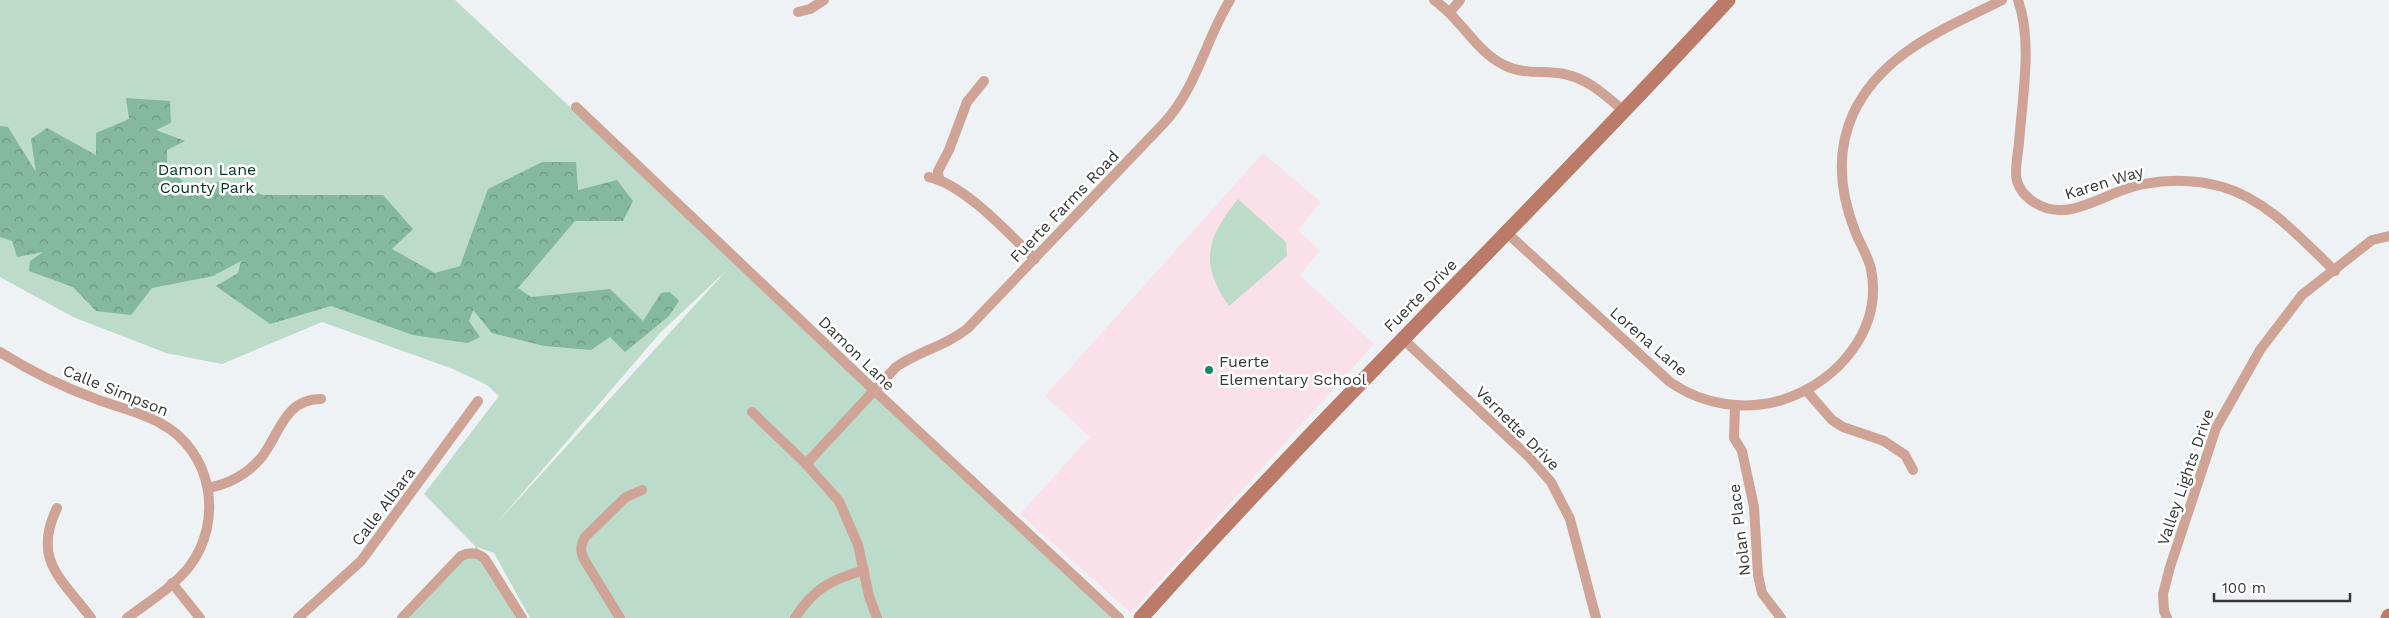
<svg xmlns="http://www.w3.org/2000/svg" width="2389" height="618" font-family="'Work Sans',sans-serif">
  <defs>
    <pattern id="forest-crowns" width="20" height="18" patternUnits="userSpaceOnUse" patternTransform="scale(1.25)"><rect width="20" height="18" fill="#85b99f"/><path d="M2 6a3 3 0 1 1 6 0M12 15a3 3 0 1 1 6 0" fill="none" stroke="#6e9783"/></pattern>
  </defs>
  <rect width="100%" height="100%" fill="#eff2f5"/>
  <!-- education -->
  <polygon fill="#f9e0e9" points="1263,153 1321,202 1298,230 1320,251 1300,275 1374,344 1131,613 1020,514 1090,437 1045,396"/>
  <!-- green -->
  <g fill="#bcdbcb" fill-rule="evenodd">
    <path d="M0,0H455L670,200L733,263L1114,613L1109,618H530L494,553L477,547L516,618H409L476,547L424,494L499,396L487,385L453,369L322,322L222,364L166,353L73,317L0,277ZM726,271L495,525L660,333Z"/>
    <path d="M1238,199L1286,242L1287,256L1229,306C1199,263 1206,239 1238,199Z"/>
  </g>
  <!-- forest -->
  <polygon fill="url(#forest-crowns)" points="126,98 170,101 171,123 156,130 185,141 167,150 167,163 194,195 201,183 227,182 263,195 383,195 413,229 392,249 435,273 460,266 488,189 542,162 576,162 578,190 617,180 633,201 623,221 575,221 518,288 531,297 610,289 643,321 661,293 670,292 679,301 669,316 625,352 610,337 591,350 544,346 492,333 473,310 469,321 480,337 468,343 413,335 331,306 270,324 216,286 238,273 241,261 213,276 152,288 131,315 96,311 73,287 29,271 30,261 43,252 17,257 12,241 0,237 0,126 8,127 36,172 31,139 47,128 96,155 96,133 129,119"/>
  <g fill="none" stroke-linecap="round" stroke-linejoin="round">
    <!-- street -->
    <g stroke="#cfa395" stroke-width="10">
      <path d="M1434,0C1461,18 1475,51 1504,65C1523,75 1544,70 1564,74C1589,79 1606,96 1625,112"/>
      <path d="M2018,0C2033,42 2022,99 2019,143C2018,154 2014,171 2017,181C2020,191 2028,199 2037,204C2071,224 2109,189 2144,184C2170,179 2198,180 2223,187C2269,201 2301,239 2335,271"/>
      <polyline points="798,12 810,9 824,0"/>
      <polyline points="1450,12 1460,0"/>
      <polyline points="576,107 874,390 1119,618"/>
      <path d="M929,177C965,185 1008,233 1035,259"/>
      <polyline points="939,180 938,171 949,150 967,102 984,81"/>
      <path d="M1507,233L1670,382C1703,405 1747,412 1785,399C1839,380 1883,329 1871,269C1868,256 1860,244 1855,231C1840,193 1836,152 1853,114C1882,52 1945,29 2002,0"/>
      <polyline points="1402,338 1530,458 1551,482 1570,519 1596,618"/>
      <path d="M0,352C30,371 63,387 96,399C117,407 140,412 160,423C213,451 224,521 189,567C173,587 147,603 127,618"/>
      <polyline points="1806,390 1832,420 1843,427 1884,441 1905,455 1913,470"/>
      <polyline points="1735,405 1734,438 1742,451 1754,507 1758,575 1762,593 1781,618"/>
      <polyline points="752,412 806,464 839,501 858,545 869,596 877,618"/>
      <path d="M806,464L896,367C919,351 946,346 968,328L1164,123C1197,87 1205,41 1230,0"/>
      <path d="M208,488C229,484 247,474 261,458C280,434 284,399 321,399"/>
      <path d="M57,508C32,560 61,578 91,618"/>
      <polyline points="172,583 200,618"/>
      <polyline points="298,618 361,561 478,401"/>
      <path d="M402,618L461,556C469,552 478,552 485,559L522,618"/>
      <path d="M620,618L585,561C580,552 580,546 585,537L626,497L642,490"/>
      <path d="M795,618C814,588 831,580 864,570"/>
      <polyline points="2167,618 2164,611 2163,594 2170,567 2216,428 2260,350 2302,295 2372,240 2389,236"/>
    </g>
    <!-- secondary -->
    <g stroke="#bb7b68" stroke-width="15">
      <path d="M1141,618C1330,406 1536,209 1728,0"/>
      <polyline points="2388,618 2389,616"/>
    </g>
  </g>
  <!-- markers -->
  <circle fill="#188765" stroke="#fff" stroke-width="2" cx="1209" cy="370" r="5"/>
  <g text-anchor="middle" stroke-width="5" stroke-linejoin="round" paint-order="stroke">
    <!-- park labels -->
    <g font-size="16" fill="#053322" stroke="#fff">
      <text x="207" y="175">Damon Lane<tspan x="207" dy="18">County Park</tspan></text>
    </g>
    <!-- street labels -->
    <g font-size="16" fill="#363738" stroke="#fff">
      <text transform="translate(2104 182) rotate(-17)" y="6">Karen Way</text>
      <text transform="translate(1064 206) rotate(-46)" y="6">Fuerte Farms Road</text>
      <text transform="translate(1420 295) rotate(-45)" y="6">Fuerte Drive</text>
      <text transform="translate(1649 341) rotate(41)" y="6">Lorena Lane</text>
      <text transform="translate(857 353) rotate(44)" y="6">Damon Lane</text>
      <text transform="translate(116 390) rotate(22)" y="6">Calle Simpson</text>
      <text transform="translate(1518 428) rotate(45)" y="6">Vernette Drive</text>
      <text transform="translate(2185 477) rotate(-71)" y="6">Valley Lights Drive</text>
      <text transform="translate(383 506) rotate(-53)" y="6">Calle Albara</text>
      <text transform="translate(1739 530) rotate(-97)" y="6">Nolan Place</text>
    </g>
    <!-- poi labels -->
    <g font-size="16" fill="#363738" stroke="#fff" text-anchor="start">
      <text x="1219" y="367">Fuerte<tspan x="1219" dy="18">Elementary School</tspan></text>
    </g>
  </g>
  <!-- scale -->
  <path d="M2214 593v8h136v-8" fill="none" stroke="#363738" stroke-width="2.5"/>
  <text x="2222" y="593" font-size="15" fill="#363738" stroke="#ffffff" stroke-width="4" paint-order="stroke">100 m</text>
</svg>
